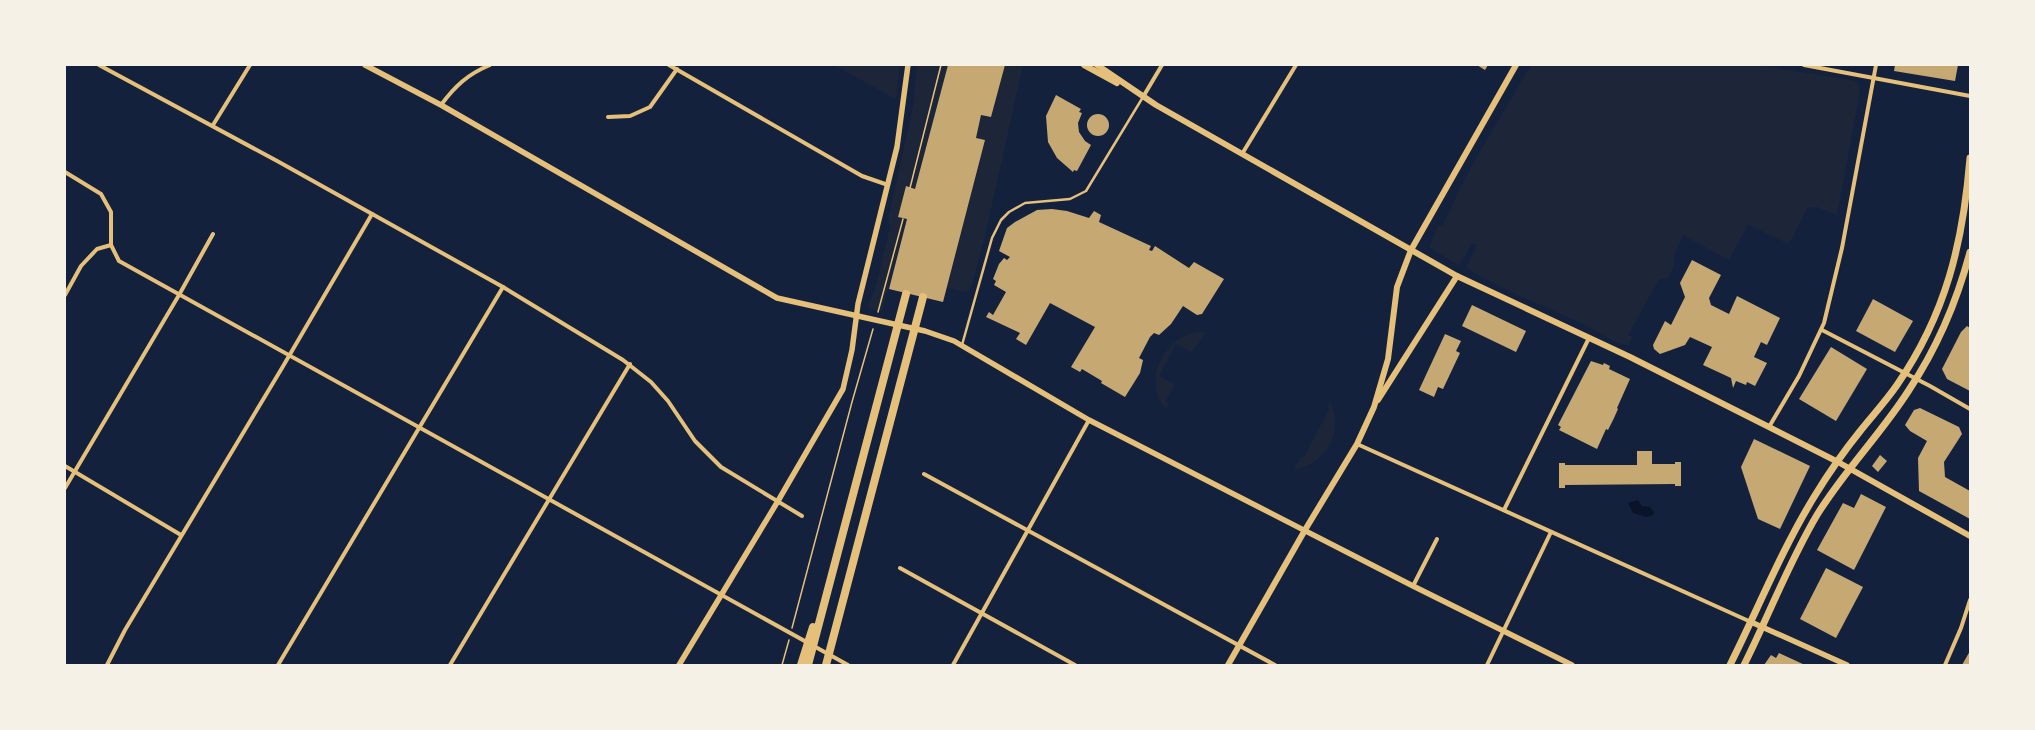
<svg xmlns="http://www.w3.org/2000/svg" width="2035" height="730" font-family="'Nunito Sans',sans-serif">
  <rect width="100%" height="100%" fill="#14213d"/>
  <!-- green -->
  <g fill="#1d2539">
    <polygon points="834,65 900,65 896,99"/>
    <polygon points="917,65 948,65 915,189 906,187 898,216 907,219 882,311 870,309 868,306 876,286 890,227 888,220 913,106"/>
    <polygon points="1005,65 1023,65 986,232 971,289 964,292 947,288 985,140 976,138 981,115 991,117"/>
    <path d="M1531,65H1759L1856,81L1859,85L1860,91L1837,215L1817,207H1808L1789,244L1748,225L1729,260L1683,235L1675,253L1673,268L1668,278L1659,279L1628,335L1632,337L1629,346C1613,343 1599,332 1585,325C1545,306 1503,291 1466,268L1477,245L1472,243L1459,266L1429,247L1438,226H1442C1452,209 1458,190 1468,173C1488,137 1510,101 1531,65Z"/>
    <path d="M1206,332L1192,352L1176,344L1159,376L1175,385L1165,400L1169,405L1166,409C1140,379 1167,330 1206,332Z"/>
    <path d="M1330,401C1345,432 1326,464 1294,470L1301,457H1304L1329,410L1327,408Z"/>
  </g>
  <!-- water -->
  <polygon fill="#0b132b" points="1638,500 1642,506 1650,507 1654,512 1653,515 1646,517 1633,513 1628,503"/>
  <!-- building -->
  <g fill="#c6a872">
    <polygon points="948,65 1005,65 991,117 981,115 976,138 985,140 943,302 889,289 907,219 898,217 906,186 915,189"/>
    <polygon points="1477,65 1488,65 1485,70"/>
    <polygon points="1895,65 1958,65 1955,81 1894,71"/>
    <polygon points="1056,95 1081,109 1079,112 1082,113 1078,123 1079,132 1085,141 1091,145 1077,171 1074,170 1073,172 1057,158 1048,142 1046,116"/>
    <circle cx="1098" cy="125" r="11"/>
    <polygon points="1052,209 1067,211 1089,218 1094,211 1101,215 1099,222 1151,246 1149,250 1152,251 1155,246 1189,268 1194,262 1224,279 1202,314 1197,315 1183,306 1171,324 1159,335 1154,333 1150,337 1139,358 1143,360 1140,373 1125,397 1101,383 1102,381 1082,369 1080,372 1071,367 1095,327 1050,303 1026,345 1016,339 1020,333 986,317 989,312 993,315 1006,292 994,285 996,281 993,279 999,264 1004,258 1007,260 1010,257 999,251 1007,228 1015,222 1037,210"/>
    <polygon points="1692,260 1721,275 1709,298 1711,305 1729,314 1737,296 1780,318 1767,345 1761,342 1754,357 1767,363 1755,386 1747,382 1746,385 1736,381 1733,388 1731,378 1703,365 1712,347 1690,337 1685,345 1660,354 1654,349 1653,345 1665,321 1671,325 1685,297 1680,283"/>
    <polygon points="1873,299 1913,321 1895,352 1856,331"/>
    <polygon points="1472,305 1526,331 1516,352 1462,326"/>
    <polygon points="1967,326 1970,328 1970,391 1947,379 1942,369 1961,332"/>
    <polygon points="1445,334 1461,341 1456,351 1460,353 1443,389 1438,387 1434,397 1419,390"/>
    <polygon points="1831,347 1867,369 1836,421 1799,399"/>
    <polygon points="1591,361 1603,365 1604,363 1610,366 1609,369 1630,379 1617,408 1618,409 1614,418 1608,430 1606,429 1597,449 1559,430 1561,427 1558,425"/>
    <polygon points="1920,408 1959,427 1962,434 1944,462 1945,477 1970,491 1970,519 1919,491 1918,458 1927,441 1910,431 1905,425 1914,410"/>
    <polygon points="1754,439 1810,466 1780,529 1758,519 1741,467"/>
    <polygon points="1637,451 1652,451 1652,464 1675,464 1675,462 1681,462 1681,486 1675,486 1675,484 1565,485 1565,488 1559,488 1559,463 1565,463 1565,465 1637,465"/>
    <polygon points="1880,455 1887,461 1878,472 1872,466"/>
    <polygon points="1861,494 1886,507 1854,570 1817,550 1843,503 1854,508"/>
    <polygon points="1826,568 1863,587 1836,638 1800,619"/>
    <polygon points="1970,651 1970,665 1962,665"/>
    <polygon points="1779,653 1805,665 1764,665 1771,655 1776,658"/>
  </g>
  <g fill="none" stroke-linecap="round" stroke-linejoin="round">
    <!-- path -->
    <g stroke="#e5c07b" stroke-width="1.5">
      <polyline points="910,188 941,65"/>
      <polyline points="878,312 903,219"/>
      <polyline points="792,628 852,402 873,329"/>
      <polyline points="782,665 789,640"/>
    </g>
    <!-- service -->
    <polyline stroke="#e5c07b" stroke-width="2.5" points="962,345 992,238 1001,220 1009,212 1025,203 1070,199 1086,191 1143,97"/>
    <!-- minor -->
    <g stroke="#e5c07b" stroke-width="4">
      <polyline points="99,65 279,162 503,287 623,360 651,382 668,401 695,441 721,467 802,516"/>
      <polyline points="669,65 862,176 888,185"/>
      <polyline points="1804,65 1970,96"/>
      <polyline points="1143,97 1162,65"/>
      <path d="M441,105C455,86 468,74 490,65"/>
      <polyline points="608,117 630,116 650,107 677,69"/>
      <polyline points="213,125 250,65"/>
      <polyline points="1242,154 1296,65"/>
      <polyline points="65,172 101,194 111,212 111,245 119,261 848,665"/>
      <polyline points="65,295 81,266 97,249 111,245"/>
      <polyline points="1822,330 1930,386 1970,409"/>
      <polyline points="1769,427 1799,376 1824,323 1842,248 1876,65"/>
      <polyline points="1357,444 1751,622"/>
      <polyline points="65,466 181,535"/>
      <polyline points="924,474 1275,665"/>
      <polyline points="65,488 179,295 213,234"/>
      <polyline points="1504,510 1589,338"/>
      <polyline points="900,568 1075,665"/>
      <polyline points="1413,586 1437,539"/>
      <polyline points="107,665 125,630 282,368 372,214"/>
      <polyline points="278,665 503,287"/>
      <polyline points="450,665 630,364"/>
      <polyline points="953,665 1089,420"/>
      <polyline points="1487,665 1551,532"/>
      <polyline points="1945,665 1961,628 1970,600"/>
    </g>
    <!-- tertiary -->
    <g stroke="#e5c07b" stroke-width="5.5">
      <polyline points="365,65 441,105 777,298 925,331 954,341 1089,420 1413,586 1572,665"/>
      <polyline points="1751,622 1847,665"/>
      <polyline points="679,665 778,501 843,389 852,350 858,304 897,147 908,65"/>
    </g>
    <!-- secondary -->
    <g stroke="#e5c07b" stroke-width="6">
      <polyline points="1084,65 1117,83"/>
      <polyline points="1097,65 1156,105 1457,276 1630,357 1769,427 1838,462 1970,536"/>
      <polyline points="1378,400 1457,276"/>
      <polyline points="1228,665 1305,530 1357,444 1374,407 1388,359 1397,287 1411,250 1516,65"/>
    </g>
    <!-- primary -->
    <g stroke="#e5c07b" stroke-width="7">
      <path d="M1730,665C1758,609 1781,551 1814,497C1828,474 1844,451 1861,430C1873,415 1886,401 1897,385C1946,314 1963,243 1970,158"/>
      <path d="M1744,665C1769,615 1789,562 1817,515C1844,471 1881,434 1909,390C1937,348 1957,301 1970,252"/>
    </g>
    <!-- motorway -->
    <g stroke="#e5c07b" stroke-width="8">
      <polyline points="801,665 813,627"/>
      <polyline points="808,665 906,294"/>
      <polyline points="826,665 923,297"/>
    </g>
  </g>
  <!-- border -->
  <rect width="2035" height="730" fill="none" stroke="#f6f1e7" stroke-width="132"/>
</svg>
